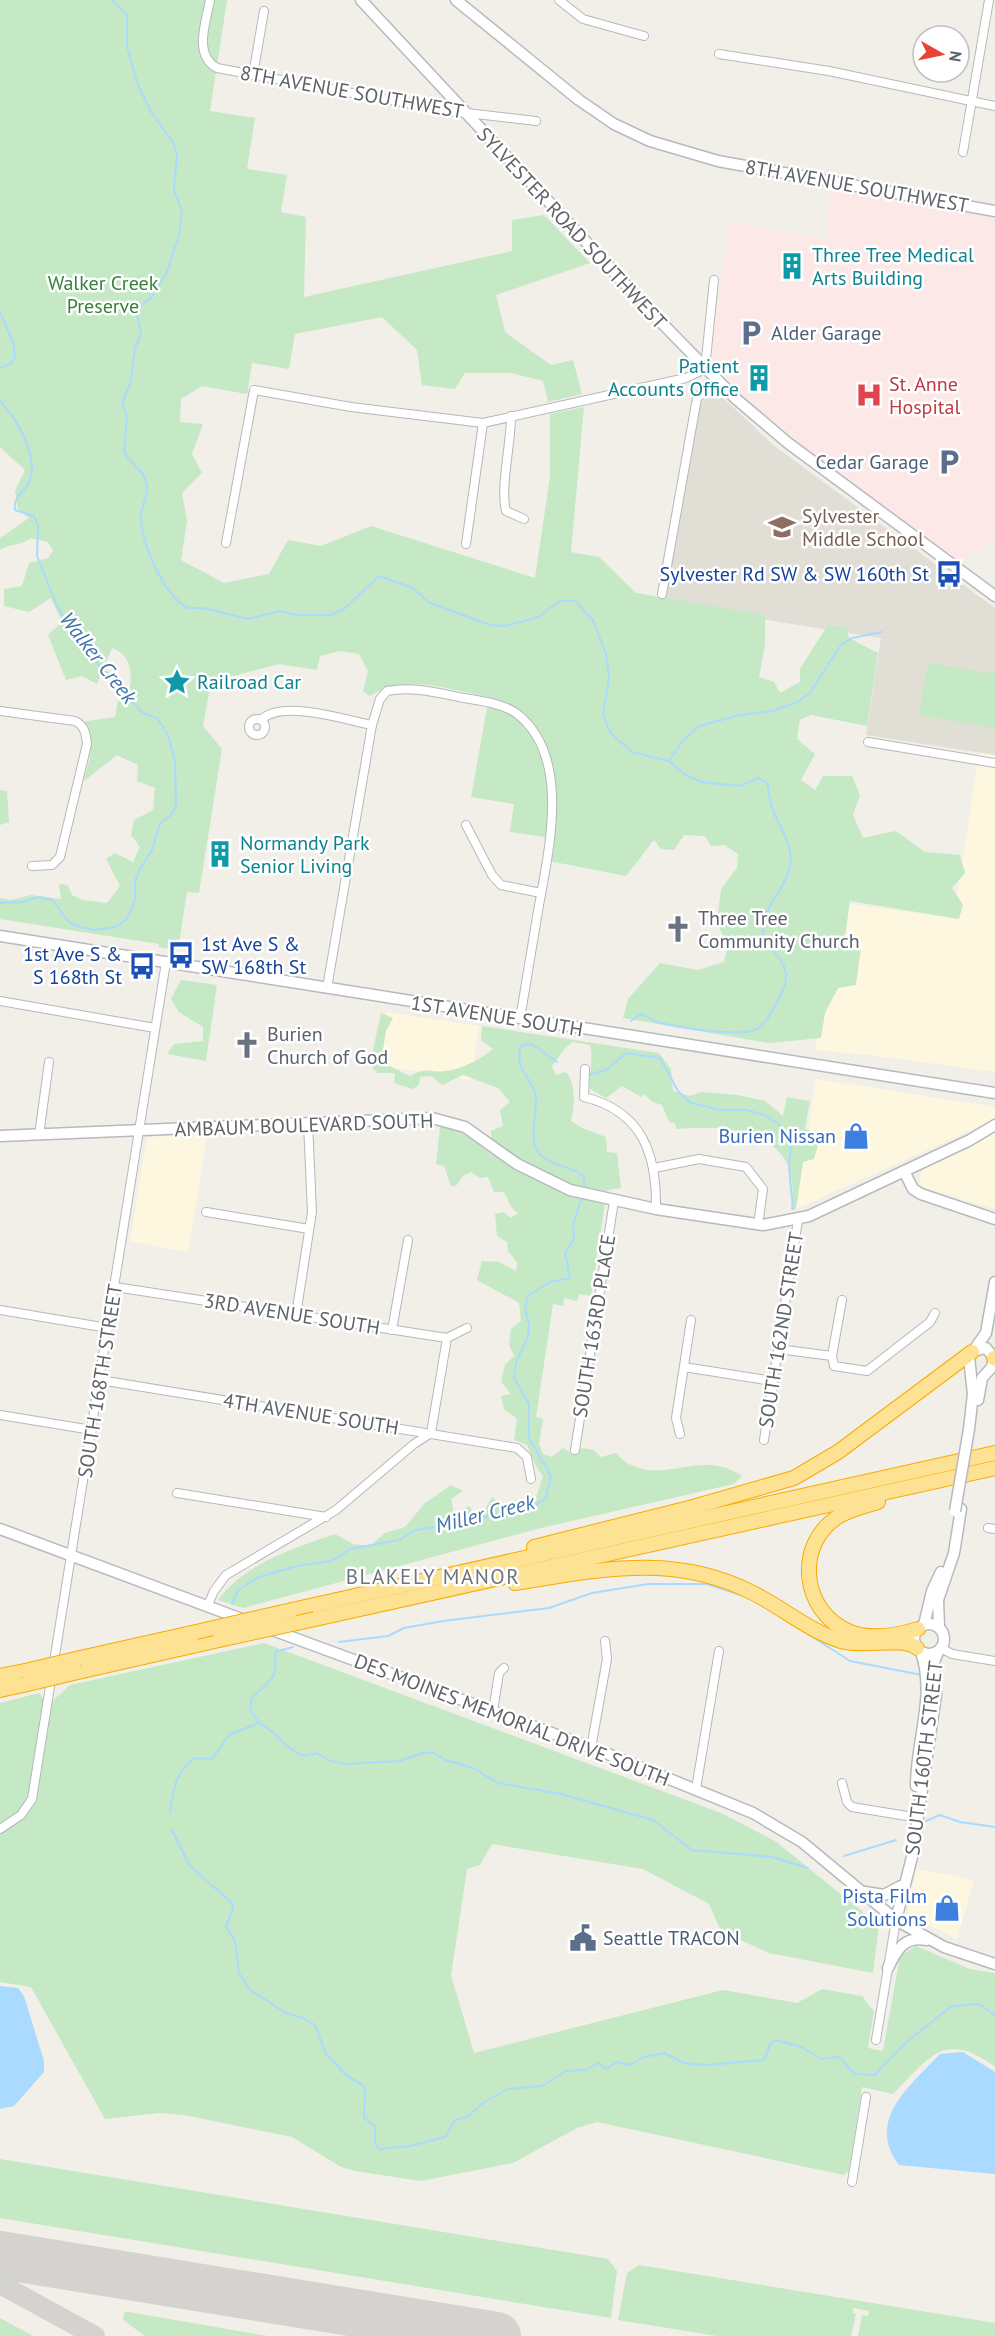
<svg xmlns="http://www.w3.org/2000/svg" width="995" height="2336" font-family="'PT Sans',sans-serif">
  <rect width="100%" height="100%" fill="#f1efe8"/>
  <!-- commercial -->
  <g fill="#fef7e0">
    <polygon points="979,753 995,755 995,1072 878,1056 815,1050 840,903 954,918"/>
    <polygon points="386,1012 479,1026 471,1080 377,1065"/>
    <polygon points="816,1079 995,1107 995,1117 987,1123 796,1209"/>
    <polygon points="995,1131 995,1209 925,1188 920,1184 922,1169"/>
    <polygon points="207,1134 188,1252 130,1241 147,1137"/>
    <polygon points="916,1869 974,1880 957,1939 911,1916 908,1911"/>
  </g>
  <!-- education -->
  <polygon fill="#e1ded6" points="713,388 773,445 995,608 995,755 866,735 881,638 664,604 701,403"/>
  <!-- medical -->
  <polygon fill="#fce8e6" points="831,191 995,219 995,538 958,562 779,427 707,364 731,222 825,240"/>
  <!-- green -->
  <g fill="#c5e8c5">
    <path d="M0,0H227L210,111L255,118L247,169L287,175L281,212L306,217L304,297L512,251V220L544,215L590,263L496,295L505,332L551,365L573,360L582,394L548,402L543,381L511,373H465L455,389L422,385L417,350L382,317L295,334L289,369L252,363L247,394L202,386L181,399L180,422L203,424L192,454L202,473L182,493L187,521L181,560L224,583L269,574L288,540L321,546L371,526L535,578L550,477V414L584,407L571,552L599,557L636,593L765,615V645L759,677L774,682L780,693L800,682V669L827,626L846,627L849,638L878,653L867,726L811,715L800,720L797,739L815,754L801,780L815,790L823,776H852L860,795L853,815L863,838L896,831L925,852L960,855L965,873L952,888L963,905L959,919L850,901L844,944L861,948L856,985L838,988L825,1013L821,1038L769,1043L623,1018L628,999L660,963L698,970L724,962L728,945L717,923L721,889L737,868L738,854L725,845L711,846L705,836L684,835L674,850L661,849L654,840L626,876L549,861L552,838L510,832L514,804L471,797L489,697C449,690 406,673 370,696L363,691L368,671L359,654L339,651L320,656L317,670L279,664L211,682L203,726L222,749L199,893L187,892L178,950L159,947V944L0,919V898L11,900L31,895L61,899L59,884L68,885L72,895L83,900L107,903L120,886L106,859L115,853L133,862L140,847L131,835L134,820L153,810L155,788L137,781L138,765L117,755L84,781C91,751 95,750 82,722L115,717L118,700L129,694C132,676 133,655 112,648L97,684L82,676L66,680L48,635L62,622L51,598L29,612L4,606V589L22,586L29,563L48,558L53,551L48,542L31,538C21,546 10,543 0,550V538L29,518L18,509L15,491L25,470L0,447Z"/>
    <polygon points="928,663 995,674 995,728 919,715"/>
    <polygon points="0,790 7,791 9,822 0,825"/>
    <polygon points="181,980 217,985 206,1061 167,1054 174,1044 203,1041 203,1027 179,1012 171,999"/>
    <path d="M381,1013L393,1018L386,1031L381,1062L410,1076C427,1066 429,1073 446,1071C461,1069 482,1059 493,1049L481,1040L482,1026L659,1053L671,1069L673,1091L690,1096L701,1092L737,1095L765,1101L783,1116L787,1097L810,1101L805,1129L812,1131L818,1145L814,1159L803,1162L796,1209L791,1210C804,1132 736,1124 676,1129L675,1123L669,1122L662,1105L653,1102L644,1094L641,1097L622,1086L606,1098L590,1089C589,1074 594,1058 590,1045L573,1042L565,1048L552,1066L556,1075L566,1072C577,1085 574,1106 571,1121L582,1128L606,1137L607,1152L617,1153L621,1188L607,1190L591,1296L579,1294L577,1301L564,1298L563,1306L553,1304L536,1417L543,1419L539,1444L543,1454L552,1457L563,1448L575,1455L582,1448L594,1450L601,1457L616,1453C620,1457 625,1463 631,1465C666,1483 703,1449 742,1476L734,1484L541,1528L243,1608L218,1600C245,1564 293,1548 335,1534L353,1544L370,1546L385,1533L405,1527L425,1503L451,1485L463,1491L451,1499L454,1512L470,1506L474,1517L482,1515L492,1497L504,1507L537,1495L543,1476L537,1468L527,1445L514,1440L517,1419L504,1409L501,1396L511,1394L501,1382L505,1365L514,1356L509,1345L511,1329L521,1321L519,1303L477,1280L482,1261L499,1262L516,1271L517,1262L508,1251L507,1242L497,1236L495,1214L503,1212L511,1218L518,1213L511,1207L504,1192H494L488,1177L480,1178L471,1172L463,1176L456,1186H451L444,1166L436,1164L440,1127C464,1130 475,1142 493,1155L491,1131L503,1126L500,1110L510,1102L498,1088L463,1075L442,1085L431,1076L420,1077L419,1085L412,1089L394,1083L395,1073H377L370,1064Z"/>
    <path d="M264,1643L721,1813L775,1841L879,1925L873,1973L769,1953L721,1931L709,1904L643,1869L492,1844L480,1865L467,1869L451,1975L474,2053L723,1990L797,2003L822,1989L862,1996L874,2012L868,2048L883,2051L900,1956L916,1946L970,1969L995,1973V2067C944,2029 929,2058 893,2094L862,2087L849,2170L844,2175L597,2122L577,2128L513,2163L421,2181L355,2171L341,2167L292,2137L184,2115L160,2113L105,2119L31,1987L0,1982V1703L39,1693L48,1705L70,1685Z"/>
    <polygon points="0,2159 608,2259 617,2271 611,2318 0,2218"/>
    <polygon points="639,2265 995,2323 995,2336 858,2336 862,2315 868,2316 869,2311 853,2308 853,2313 856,2314 851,2336 717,2336 618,2320 627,2273"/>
    <polygon points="124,2312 129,2312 268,2336 145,2336 123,2320"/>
    <polygon points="0,2318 33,2336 0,2336"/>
  </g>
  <!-- water -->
  <g fill="#aadaff">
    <polygon points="0,1986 18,1988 24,1996 44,2061 44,2072 14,2106 0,2109"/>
    <path d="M963,2052L995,2072V2174L899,2165C865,2120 911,2085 940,2054Z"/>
  </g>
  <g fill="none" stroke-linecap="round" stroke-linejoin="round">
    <!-- stream -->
    <g stroke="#aadaff" stroke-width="2">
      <path d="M112,0L127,15V47L138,85L151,112L173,142L177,154L174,190L182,211L179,235L167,272L152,297L136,309L141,334L135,348L130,384L122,403L127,417L124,452C130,463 143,469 146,482C150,495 140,506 141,518C142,544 164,596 188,608H203L248,619L279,611L297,615H331L344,609L379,576L413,588L428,602L490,625L505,626L538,617L560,601H575L593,620L606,654L609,678L603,715L609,730L615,737L632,752L669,761L686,775L701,782L740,786L758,778L767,783C770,792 769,802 773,810C782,835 799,850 786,878C776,901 765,904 763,932C762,945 784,955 786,974C787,984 781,995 776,1004C771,1013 766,1023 757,1029C739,1038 677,1027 657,1022C651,1020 647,1016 641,1014L631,1021"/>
      <polyline points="0,312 13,342 15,357 11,363 0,368"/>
      <path d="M0,401C16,417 40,458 29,482C24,493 13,496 15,510L34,516L38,525L37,556L57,606L66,621L102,669L117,680L131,701L143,713L157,718L168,735L175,761L176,806L171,815L160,824L152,850L140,869L135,881V899L132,908L125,921L115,927L94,930L80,927L69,922L52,900L39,897L22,902L0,903"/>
      <polyline points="669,761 682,742 699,726 740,715 773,711 797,702 809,694 841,645 852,638 882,632"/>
      <path d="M557,1062L532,1044L521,1045C513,1072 534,1078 536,1097C537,1112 529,1139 538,1152C547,1164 566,1166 579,1173L584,1177V1190"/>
      <polyline points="588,1075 606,1070 626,1053 660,1058 678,1091 691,1103 721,1110 746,1110 764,1115 779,1124 791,1143 789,1168 793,1209"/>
      <polyline points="232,1604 238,1590 259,1577 297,1566 332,1561 350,1549 399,1540 416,1530 458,1524 469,1520 534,1506 546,1498 551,1476 529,1438 529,1404 514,1378 516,1362 528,1337 529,1322 525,1310 528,1296 550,1282 570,1278 565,1253 574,1239 573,1225 582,1196"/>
      <polyline points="808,1634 850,1661 922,1675"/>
      <polyline points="339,1642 388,1636 404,1628 443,1621 549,1608 592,1593 648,1584 707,1584 744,1596"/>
      <path d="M259,1723C277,1731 286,1750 304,1756L317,1753L331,1761L346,1764L399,1761L423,1753H434L445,1760L473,1768L498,1783L561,1794L653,1820L692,1850L772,1857L808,1868"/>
      <path d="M170,1813C173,1789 175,1773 195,1758L212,1759L229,1735L259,1723L250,1710L252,1697C270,1681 278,1680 275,1652L293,1647"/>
      <polyline points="926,1821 940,1815 960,1822 995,1827"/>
      <polyline points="172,1830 190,1866 232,1903 233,1909 226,1926 235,1941 239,1973 250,1990 286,2013 303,2018 315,2025 326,2054 348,2077 362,2084 365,2090 364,2118 375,2126 375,2143 379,2149 410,2146 445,2137 455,2120 467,2117 483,2103 508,2089 542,2086 566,2071 586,2070 598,2063 606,2069 617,2062 630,2065 644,2057 664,2053 684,2063 706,2065 764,2060 771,2043 776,2040 801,2047 822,2059 839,2057 855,2074 875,2075 904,2044 952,2006 979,2004 995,2015"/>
      <polyline points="844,1856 896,1840"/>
    </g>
    <!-- taxiway -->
    <g stroke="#d4d3d0" stroke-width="20">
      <polyline points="0,2284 95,2336"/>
      <polyline points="461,2330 477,2336"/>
    </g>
    <!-- runway -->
    <polyline stroke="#d4d3d0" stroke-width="48" points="0,2255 497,2336"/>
    <defs>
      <g id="street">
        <path d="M210,0C206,22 193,55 217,68L450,111L536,121"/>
        <polyline points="559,0 583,19 644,36"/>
        <polyline points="719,54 829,71 995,106"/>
        <polyline points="253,75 264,11"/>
        <polyline points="963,152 989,0"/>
        <path d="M511,416C511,444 500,488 506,511L524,519"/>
        <polyline points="226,543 254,390 351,407 483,423 686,378 705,369 714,280"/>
        <polyline points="466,544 483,423"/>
        <polyline points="662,594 697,398 716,380"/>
        <path d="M0,711L75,721C85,726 86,734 87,744L60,857L52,865L32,866"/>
        <circle cx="257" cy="727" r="8"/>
        <path d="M261,720C282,699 345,720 372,725"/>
        <polyline points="868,742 995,763"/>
        <polyline points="466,825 492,875 501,885 541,893"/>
        <path d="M327,988L372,725L380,699L387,691C413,686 438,693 464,698C481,701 501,703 516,713C573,756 548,853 538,911C532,947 526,983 520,1019"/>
        <polyline points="0,1001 155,1028"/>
        <path d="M585,1069L584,1097C642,1111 657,1154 656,1209"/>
        <polyline points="39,1135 49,1062"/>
        <polyline points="654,1168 699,1159 746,1167 763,1189 758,1225"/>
        <polyline points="206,1212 309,1229"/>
        <polyline points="115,1287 447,1338 467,1328"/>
        <polyline points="0,1310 108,1328"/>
        <polyline points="296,1315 312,1212 308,1123"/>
        <polyline points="392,1330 408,1240"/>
        <polyline points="778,1349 832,1356 834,1366 867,1371 930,1322 935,1313"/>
        <polyline points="832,1356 842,1300"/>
        <polyline points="684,1367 773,1381"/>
        <polyline points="100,1380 517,1448 527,1457 531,1479"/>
        <polyline points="0,1415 92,1430"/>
        <polyline points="680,1434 676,1418 691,1320"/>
        <polyline points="764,1440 798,1220"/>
        <polyline points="575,1450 614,1201"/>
        <polyline points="177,1493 326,1517"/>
        <polyline points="988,1528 995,1529"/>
        <polyline points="207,1607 214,1591 226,1575 336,1510 414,1444 431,1433 447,1338"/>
        <polyline points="941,1648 952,1654 995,1661"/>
        <polyline points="493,1711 499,1673 504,1668"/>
        <polyline points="591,1748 607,1659 605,1641"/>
        <polyline points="842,1783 847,1802 852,1807 913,1817"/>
        <polyline points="696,1789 719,1651"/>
        <polyline points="0,1829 21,1815 32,1799 166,962"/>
        <polyline points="876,2040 896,1920"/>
        <polyline points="852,2182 866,2097"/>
      </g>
      <g id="secondary">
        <polyline points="361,0 656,317 735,398 788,443 995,596"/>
        <polyline points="456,0 579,100 614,124 650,141 718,161 995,211"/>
        <polyline points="0,936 995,1093"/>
        <polyline points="0,1136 432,1118 465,1127 517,1164 570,1190 656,1209 763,1225 809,1216 970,1140 995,1125"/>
        <polyline points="904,1171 913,1189 921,1194 995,1219"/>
        <polyline points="973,1351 986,1348 994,1358 992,1367 982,1378 978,1400"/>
        <polyline points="969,1429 973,1394 969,1357 986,1333 995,1282"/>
        <polyline points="0,1529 247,1621"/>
        <circle cx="929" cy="1639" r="15"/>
        <polyline points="924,1625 932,1591 941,1572"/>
        <polyline points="939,1627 938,1600 954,1553 961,1509"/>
        <polyline points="267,1628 603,1752 753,1813 802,1842 896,1920 944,1947 995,1964"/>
        <path d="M916,1786C916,1740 936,1697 921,1652"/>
        <polyline points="865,1892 884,1895 901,1886"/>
        <polyline points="896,1920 912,1857 936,1695 934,1662 938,1652"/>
        <path d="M888,1968C897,1949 904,1936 927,1940"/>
      </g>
      <g id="highway">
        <polyline points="994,1358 995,1359"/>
        <path d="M878,1502C865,1506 851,1509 839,1516C794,1544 801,1612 850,1632C872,1640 896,1636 918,1629"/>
        <polyline points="534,1547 693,1507 794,1478 838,1452 972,1352"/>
        <path d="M515,1583C600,1570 673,1552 753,1593C783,1608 809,1631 841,1641C865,1648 902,1636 917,1648"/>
        <polyline points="292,1610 995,1453"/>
        <polyline points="315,1619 995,1468"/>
        <polyline points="80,1658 196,1632"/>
        <polyline points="78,1672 219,1640"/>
        <polyline points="0,1676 25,1671"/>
        <polyline points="0,1690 23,1685"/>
      </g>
    </defs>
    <!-- street casing -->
    <use href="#street" stroke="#b5b8bc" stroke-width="10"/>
    <!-- secondary casing -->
    <use href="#secondary" stroke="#b6babf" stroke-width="13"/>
    <!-- highway casing -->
    <use href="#highway" stroke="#f9ab00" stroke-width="16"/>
    <!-- street -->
    <use href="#street" stroke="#fff" stroke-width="8"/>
    <!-- secondary -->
    <use href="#secondary" stroke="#fff" stroke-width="10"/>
    <!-- highway -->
    <use href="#highway" stroke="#fde293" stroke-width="14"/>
    <defs>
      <polyline id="secondary-bridge" points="955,1511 969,1429"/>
      <g id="highway-bridge">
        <polyline points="196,1632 292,1610"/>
        <polyline points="219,1640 315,1619"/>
        <polyline points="25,1671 80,1658"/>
        <polyline points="23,1685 78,1672"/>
      </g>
    </defs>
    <!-- secondary-bridge casing -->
    <use href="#secondary-bridge" stroke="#b6babf" stroke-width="13" stroke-linecap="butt"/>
    <!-- highway-bridge casing -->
    <use href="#highway-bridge" stroke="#f9ab00" stroke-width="16" stroke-linecap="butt"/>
    <!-- secondary-bridge -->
    <use href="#secondary-bridge" stroke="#fff" stroke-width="10"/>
    <!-- highway-bridge -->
    <use href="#highway-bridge" stroke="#fde293" stroke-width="14"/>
  </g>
  <!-- icons -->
  <defs>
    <symbol id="building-bare" viewBox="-9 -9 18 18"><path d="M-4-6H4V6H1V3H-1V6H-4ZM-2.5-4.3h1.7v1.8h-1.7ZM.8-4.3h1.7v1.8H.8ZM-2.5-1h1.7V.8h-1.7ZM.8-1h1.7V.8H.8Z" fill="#0f9aa8" stroke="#fff" stroke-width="2.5" paint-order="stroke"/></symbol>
    <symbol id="parking-bare" viewBox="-9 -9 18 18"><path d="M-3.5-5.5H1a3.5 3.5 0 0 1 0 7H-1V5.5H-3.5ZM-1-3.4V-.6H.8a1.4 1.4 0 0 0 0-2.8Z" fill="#5c6f8a" stroke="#fff" stroke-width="2.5" paint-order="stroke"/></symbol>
    <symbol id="hospital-bare" viewBox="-9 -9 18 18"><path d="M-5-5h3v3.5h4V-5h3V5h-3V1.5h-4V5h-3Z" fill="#e0444e" stroke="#fff" stroke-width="2.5" paint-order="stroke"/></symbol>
    <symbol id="school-bare" viewBox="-9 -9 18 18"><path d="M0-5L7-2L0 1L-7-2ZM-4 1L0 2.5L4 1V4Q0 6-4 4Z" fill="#8d6e63" stroke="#fff" stroke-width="2.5" paint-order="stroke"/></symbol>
    <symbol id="bus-bare" viewBox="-9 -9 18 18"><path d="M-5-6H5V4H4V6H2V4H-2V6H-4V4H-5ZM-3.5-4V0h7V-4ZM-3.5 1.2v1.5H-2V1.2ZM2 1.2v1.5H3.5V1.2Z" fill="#1a4fb4" stroke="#fff" stroke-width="2.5" paint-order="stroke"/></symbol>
    <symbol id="sight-bare" viewBox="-9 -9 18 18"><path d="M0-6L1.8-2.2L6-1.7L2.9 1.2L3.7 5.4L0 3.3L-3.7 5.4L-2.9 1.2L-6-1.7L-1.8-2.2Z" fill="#0f9aa8" stroke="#fff" stroke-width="2.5" paint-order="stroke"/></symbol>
    <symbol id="church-bare" viewBox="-9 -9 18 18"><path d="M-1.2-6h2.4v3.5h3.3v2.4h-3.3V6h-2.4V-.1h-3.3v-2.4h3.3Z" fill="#6b7280" stroke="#fff" stroke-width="2.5" paint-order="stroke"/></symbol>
    <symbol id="shop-bare" viewBox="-9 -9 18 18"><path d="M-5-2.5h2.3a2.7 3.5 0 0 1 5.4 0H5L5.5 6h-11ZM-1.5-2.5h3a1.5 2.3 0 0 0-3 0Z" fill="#3f7fe0" stroke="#fff" stroke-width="2.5" paint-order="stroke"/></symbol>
    <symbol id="civic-bare" viewBox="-9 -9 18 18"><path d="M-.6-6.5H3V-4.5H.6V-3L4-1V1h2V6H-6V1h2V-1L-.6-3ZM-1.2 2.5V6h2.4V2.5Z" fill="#5c6f8a" stroke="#fff" stroke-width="2.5" paint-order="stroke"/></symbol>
  </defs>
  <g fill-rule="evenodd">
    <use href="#building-bare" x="773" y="247" width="38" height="38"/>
    <use href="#parking-bare" x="732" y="314" width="38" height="38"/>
    <use href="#building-bare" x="740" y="359" width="38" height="38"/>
    <use href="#hospital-bare" x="850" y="376" width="38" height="38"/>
    <use href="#parking-bare" x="930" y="443" width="38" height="38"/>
    <use href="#school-bare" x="763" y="508" width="38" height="38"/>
    <use href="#bus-bare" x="930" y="555" width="38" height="38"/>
    <use href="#sight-bare" x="158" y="663" width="38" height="38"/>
    <use href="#building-bare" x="201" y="835" width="38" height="38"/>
    <use href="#church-bare" x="659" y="910" width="38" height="38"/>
    <use href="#bus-bare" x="162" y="936" width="38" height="38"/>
    <use href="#bus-bare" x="123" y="947" width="38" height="38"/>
    <use href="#church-bare" x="228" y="1026" width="38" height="38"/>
    <use href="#shop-bare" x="837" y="1117" width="38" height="38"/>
    <use href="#shop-bare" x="928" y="1889" width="38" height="38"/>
    <use href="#civic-bare" x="564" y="1919" width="38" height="38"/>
  </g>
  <g text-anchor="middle" stroke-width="5" stroke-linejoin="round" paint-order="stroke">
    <!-- street labels -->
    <g font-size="20" fill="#5f6368" stroke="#fff">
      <text transform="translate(352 92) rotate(10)" y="7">8TH AVENUE SOUTHWEST</text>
      <text transform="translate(857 186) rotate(10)" y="7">8TH AVENUE SOUTHWEST</text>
      <text transform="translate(572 228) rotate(47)" y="7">SYLVESTER ROAD SOUTHWEST</text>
      <text transform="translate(497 1016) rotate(9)" y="7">1ST AVENUE SOUTH</text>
      <text transform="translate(304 1125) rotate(-2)" y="7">AMBAUM BOULEVARD SOUTH</text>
      <text transform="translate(292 1314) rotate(9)" y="7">3RD AVENUE SOUTH</text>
      <text transform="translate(594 1326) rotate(-81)" y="7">SOUTH 163RD PLACE</text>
      <text transform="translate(781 1330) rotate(-81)" y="7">SOUTH 162ND STREET</text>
      <text transform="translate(100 1381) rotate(-81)" y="7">SOUTH 168TH STREET</text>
      <text transform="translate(311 1414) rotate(9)" y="7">4TH AVENUE SOUTH</text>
      <text transform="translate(512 1720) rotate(21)" y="7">DES MOINES MEMORIAL DRIVE SOUTH</text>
      <text transform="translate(924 1758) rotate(-83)" y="7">SOUTH 160TH STREET</text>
    </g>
    <!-- culture labels -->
    <g font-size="20" fill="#0d838f" stroke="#fff" text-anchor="start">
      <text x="812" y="262">Three Tree Medical<tspan x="812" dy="23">Arts Building</tspan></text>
      <text x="739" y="373" text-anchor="end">Patient<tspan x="739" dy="23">Accounts Office</tspan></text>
      <text x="197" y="689">Railroad Car</text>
      <text x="240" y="850">Normandy Park<tspan x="240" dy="23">Senior Living</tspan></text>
    </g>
    <!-- park labels -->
    <g font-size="20" fill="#348238" stroke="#fff">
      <text x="103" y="290">Walker Creek<tspan x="103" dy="23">Preserve</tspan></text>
    </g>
    <!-- service labels -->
    <g font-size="20" fill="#4e5e75" stroke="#fff" text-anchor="start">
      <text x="771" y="340">Alder Garage</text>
      <text x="929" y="469" text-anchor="end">Cedar Garage</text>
      <text x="603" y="1945">Seattle TRACON</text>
    </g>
    <!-- health labels -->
    <g font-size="20" fill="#be3a42" stroke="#fff" text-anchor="start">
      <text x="889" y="391">St. Anne<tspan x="889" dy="23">Hospital</tspan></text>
    </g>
    <!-- education labels -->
    <g font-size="20" fill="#785e54" stroke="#fff" text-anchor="start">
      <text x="802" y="523">Sylvester<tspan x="802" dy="23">Middle School</tspan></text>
    </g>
    <!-- transit labels -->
    <g font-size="20" fill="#164399" stroke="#fff" text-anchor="end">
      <text x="929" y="581">Sylvester Rd SW &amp; SW 160th St</text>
      <text x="201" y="951" text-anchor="start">1st Ave S &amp;<tspan x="201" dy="23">SW 168th St</tspan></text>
      <text x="122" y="961">1st Ave S &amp;<tspan x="122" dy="23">S 168th St</tspan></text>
    </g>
    <!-- worship labels -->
    <g font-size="20" fill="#5b616d" stroke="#fff" text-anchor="start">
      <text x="698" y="925">Three Tree<tspan x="698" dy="23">Community Church</tspan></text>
      <text x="267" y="1041">Burien<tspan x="267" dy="23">Church of God</tspan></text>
    </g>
    <!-- shop labels -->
    <g font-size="20" fill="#366cbe" stroke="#fff" text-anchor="end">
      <text x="836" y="1143">Burien Nissan</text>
      <text x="927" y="1903">Pista Film<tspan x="927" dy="23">Solutions</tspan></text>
    </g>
    <!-- water labels -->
    <g font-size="21" font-style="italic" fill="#4174aa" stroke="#fff">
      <text transform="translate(98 658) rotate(52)" y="7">Walker Creek</text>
      <text transform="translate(485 1514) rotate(-14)" y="7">Miller Creek</text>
    </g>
    <!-- neighbourhood labels -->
    <g font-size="21" letter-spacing="1.5" fill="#70757a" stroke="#fff">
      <text x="433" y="1584">BLAKELY MANOR</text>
    </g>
  </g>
  <!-- north arrow -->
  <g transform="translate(941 54) rotate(99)"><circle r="28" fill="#ffffff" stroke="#bfc1c3" stroke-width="1.5"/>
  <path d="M0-4.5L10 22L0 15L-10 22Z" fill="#ea4335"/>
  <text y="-9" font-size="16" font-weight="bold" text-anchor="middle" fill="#5f6368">N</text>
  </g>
</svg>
